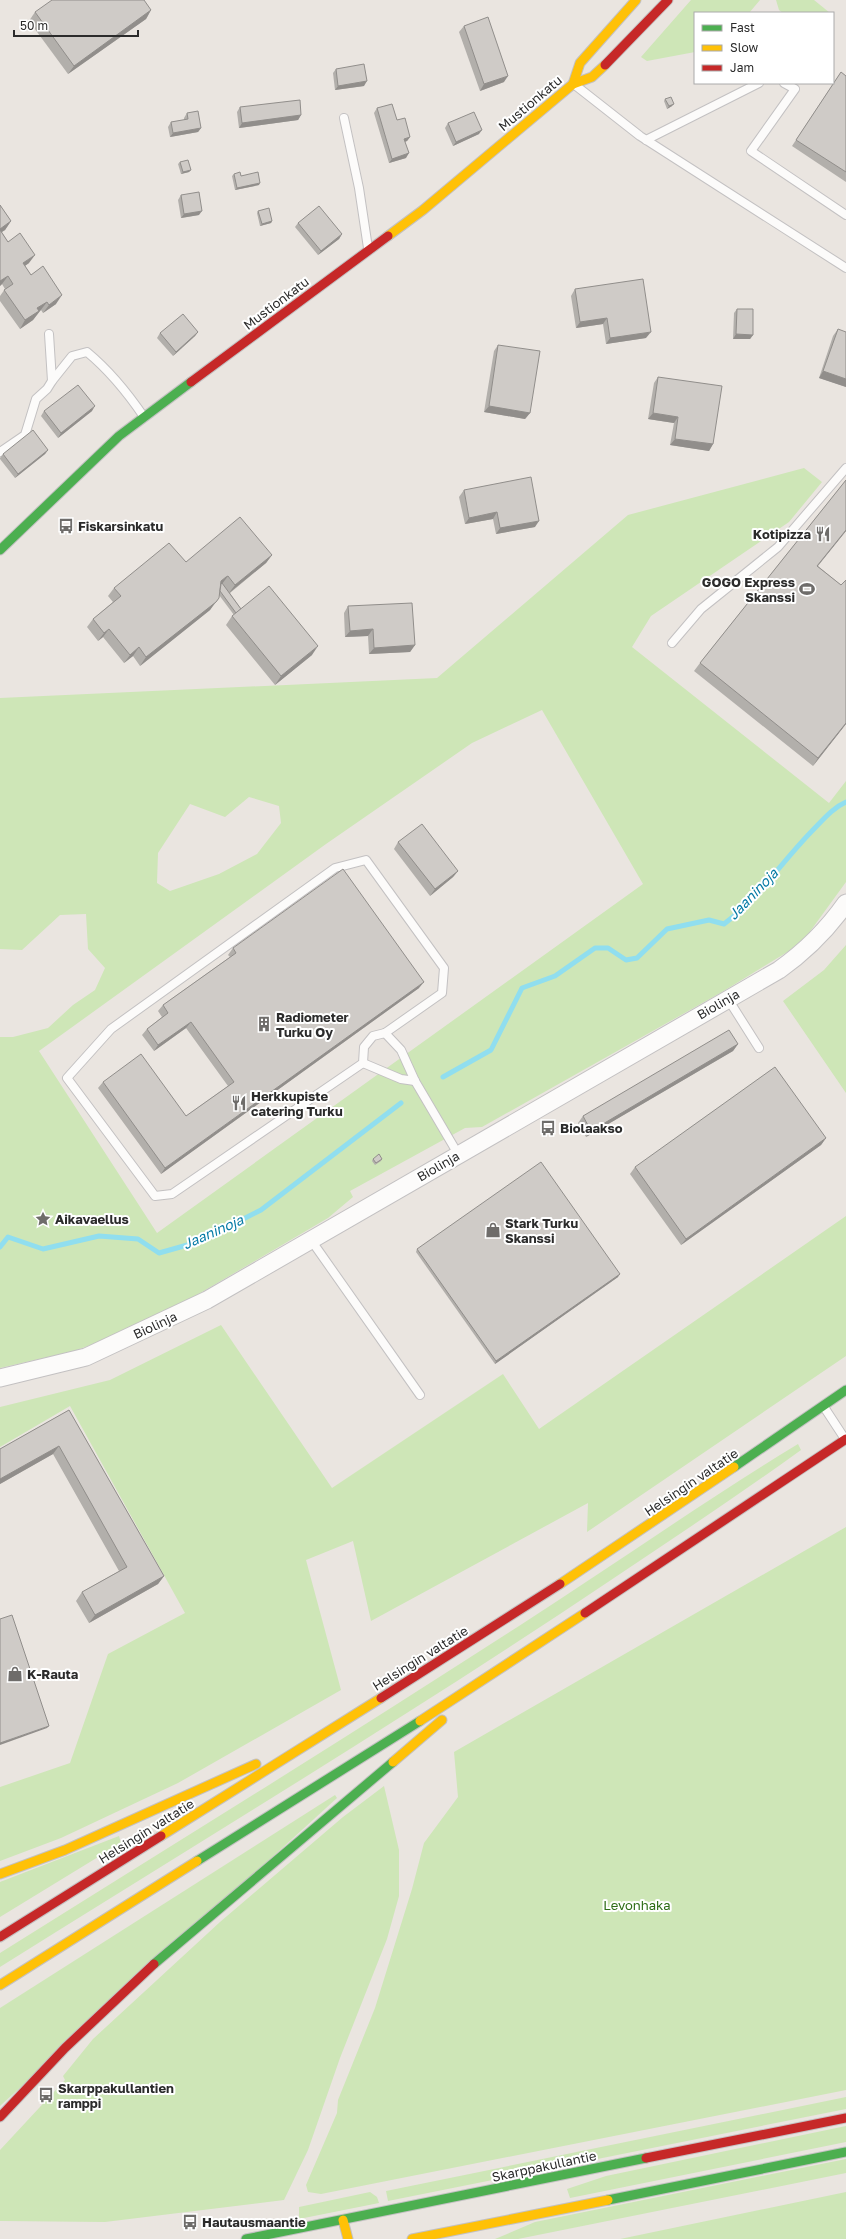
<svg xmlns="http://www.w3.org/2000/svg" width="846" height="2239" font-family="'Golos Text',sans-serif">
  <rect width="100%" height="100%" fill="#eae5e0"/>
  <!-- green -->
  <g fill="#cee6b7" fill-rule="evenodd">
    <polygon points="691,0 760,0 749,13 695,13 695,52 647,61 641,57"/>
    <polygon points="776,0 814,0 830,13 783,13 779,10"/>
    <path d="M804,468L822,482L789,522L651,616L632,647L829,803L846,781V882L806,937L789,951L722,992L482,1127L465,1128L350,1191L353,1197L328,1218L173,1309L118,1335L74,1351L0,1368V1037H13L48,1028L73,1005L95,990L105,968L88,949L86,914L60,915L22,950L0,949V698L437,678L628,515ZM542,710L643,884L157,1233L39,1051L326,844L472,743ZM249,797L279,806L281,823L257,854L219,874L170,891L157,883L158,853L190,804L225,817Z"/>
    <polygon points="846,945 846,1093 783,1001 824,970"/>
    <polygon points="846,1216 846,1356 587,1532 588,1503 371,1621 353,1541 306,1560 341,1690 178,1783 61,1838 0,1861 0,1787 70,1763 108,1654 185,1613 70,1406 0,1447 0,1407 110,1380 221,1325 332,1488 503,1374 539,1429"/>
    <path d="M798,1444L801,1450C739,1495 675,1537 611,1580C411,1714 205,1839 0,1967V1953C173,1845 347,1737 519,1626C612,1566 703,1502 798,1444Z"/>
    <polygon points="846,1527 846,2090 321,2194 308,2192 306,2185 337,2113 338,2100 375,2008 412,1889 424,1843 458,1797 454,1752"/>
    <polygon points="384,1786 399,1850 399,1896 387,1939 340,2058 308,2150 284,2200 105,2222 0,2221 0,2150 65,2080 63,2076 93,2039 220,1922 343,1817"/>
    <polygon points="335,1795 337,1798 0,2106 0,2008"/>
    <polygon points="119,1836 121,1843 0,1917 0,1882"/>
    <polygon points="846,2097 846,2109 388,2201 386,2191"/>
    <polygon points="846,2126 846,2142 570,2198 567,2189 606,2176"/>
    <polygon points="846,2159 846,2173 518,2239 495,2239 535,2222"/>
    <polygon points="370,2192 377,2197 379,2203 299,2219 299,2207"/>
    <polygon points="846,2192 846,2239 620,2239"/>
  </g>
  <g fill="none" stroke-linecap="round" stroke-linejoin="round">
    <!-- stream -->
    <g stroke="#90deef" stroke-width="5">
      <path d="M443,1077L491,1050L522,988L555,976L595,948H608L626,960L637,958L667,929L709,920L724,924C758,898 782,862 811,832C822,821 832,808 846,802"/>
      <polyline points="0,1247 8,1237 43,1249 99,1236 138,1239 159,1253 198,1242 261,1210 401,1103"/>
    </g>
    <defs>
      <g id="lane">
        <polyline points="784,83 795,89 751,151 846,215"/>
        <polyline points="575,85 640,136 846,268"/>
        <polyline points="344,118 359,188 368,248"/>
        <polyline points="646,140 759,83"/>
        <path d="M52,381L72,356L87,352C110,371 127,392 144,417"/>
        <polyline points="0,452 25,435 36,399 47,389 52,381 49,334"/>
        <polyline points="672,643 701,609 778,547 846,468"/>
        <polygon points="366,860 444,968 442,993 385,1033 373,1036 364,1047 363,1063 172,1194 155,1196 67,1078 111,1029 335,868"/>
        <polyline points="728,999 759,1048"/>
        <polyline points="385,1033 401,1050 415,1081 458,1154"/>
        <polyline points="363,1063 401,1079 415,1081"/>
        <polyline points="311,1240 420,1395"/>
        <polyline points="824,1407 845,1439"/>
      </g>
      <path id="street" d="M0,1378L86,1357L207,1300L779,970C806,951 827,930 846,903"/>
      <g id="fast">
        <polyline points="0,550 119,436 191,382"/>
        <polyline points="734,1467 846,1390"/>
        <polyline points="197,1861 420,1721"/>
        <polyline points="154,1964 393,1762"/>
        <polyline points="608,2200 846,2152"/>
        <polyline points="246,2239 646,2158"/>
      </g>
      <g id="slow">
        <polyline points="573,84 580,63 636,0"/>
        <polyline points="388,236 423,210 573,84 592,77 605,65"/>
        <polyline points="560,1584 734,1467"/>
        <polyline points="420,1721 585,1613"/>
        <polyline points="393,1762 442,1720"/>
        <polyline points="161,1836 381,1698"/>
        <polyline points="0,1874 65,1850 256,1764"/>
        <polyline points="0,1985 197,1861"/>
        <polyline points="343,2220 348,2239"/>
        <polyline points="412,2239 608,2200"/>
      </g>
      <g id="jam">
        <polyline points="605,65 668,0"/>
        <polyline points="191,382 388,236"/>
        <polyline points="585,1613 846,1439"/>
        <polyline points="381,1698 560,1584"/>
        <polyline points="0,1937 161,1836"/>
        <polyline points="0,2117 65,2048 154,1964"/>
        <polyline points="646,2158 846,2118"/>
      </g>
    </defs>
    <!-- lane casing -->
    <use href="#lane" stroke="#c3c1c2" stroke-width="10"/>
    <!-- street casing -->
    <use href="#street" stroke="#c3c1c2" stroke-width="19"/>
    <!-- fast casing -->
    <use href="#fast" stroke="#c3c1c2" stroke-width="11"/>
    <!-- slow casing -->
    <use href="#slow" stroke="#c3c1c2" stroke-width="11"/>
    <!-- jam casing -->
    <use href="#jam" stroke="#c3c1c2" stroke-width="11"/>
    <!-- lane -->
    <use href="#lane" stroke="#fcfbfa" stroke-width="8"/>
    <!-- street -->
    <use href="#street" stroke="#fcfbfa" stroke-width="17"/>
    <!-- fast -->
    <use href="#fast" stroke="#4caf50" stroke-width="9"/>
    <!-- slow -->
    <use href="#slow" stroke="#ffc107" stroke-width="9"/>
    <!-- jam -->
    <use href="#jam" stroke="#c62828" stroke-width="9"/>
  </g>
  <!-- wall -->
  <g fill="#b2afab">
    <polygon points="151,10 146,19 68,74 29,21 35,12"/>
    <polygon points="464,26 504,82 480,91 459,32"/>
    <polygon points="336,69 364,86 335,90 333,73"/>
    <polygon points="841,72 846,76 846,182 792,146"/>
    <polygon points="665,99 672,106 667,109 664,101"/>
    <polygon points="240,107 301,115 298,120 239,128 237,112"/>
    <polygon points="377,108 397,120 410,137 407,141 405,142 406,158 389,163 374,113"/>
    <polygon points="187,113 201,128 198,132 170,137 168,127 171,122 184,120 184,118"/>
    <polygon points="448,123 479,134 453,146 445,128"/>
    <polygon points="180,162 191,170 189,172 181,174 178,164"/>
    <polygon points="234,174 241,176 259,185 235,190 232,176"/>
    <polygon points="181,195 199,215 181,218 178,200"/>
    <polygon points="0,205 11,221 5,230 2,232 8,242 29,263 25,266 31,275 56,304 43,313 41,310 39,312 33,320 20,329 0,301 0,296 5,289 2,284 0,286"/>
    <polygon points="258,211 272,221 271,223 260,226 257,213"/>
    <polygon points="298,223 342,234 339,239 318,255 295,227"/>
    <polygon points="575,289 646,338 606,344 603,324 576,328 571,296"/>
    <polygon points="737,309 753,335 750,339 733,339 734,313"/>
    <polygon points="838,329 846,387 819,378 833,336"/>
    <polygon points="198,332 195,336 173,356 157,338 160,333"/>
    <polygon points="498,345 530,413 525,419 484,412 494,351"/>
    <polygon points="658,377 713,444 709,451 670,445 674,423 648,419 654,383"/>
    <polygon points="44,411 92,411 58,438 41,416"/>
    <polygon points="48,450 45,454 15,478 0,459 0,458 3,454"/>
    <polygon points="846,480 846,531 818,566 841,585 846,580 846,724 813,766 694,671 700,663"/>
    <polygon points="464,490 535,527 496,534 493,519 465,524 459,497"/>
    <polygon points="272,555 266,563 230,593 241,609 312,655 275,685 226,625 232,616 234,615 219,595 210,610 140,666 133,656 124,663 103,637 98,641 87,627 93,619 113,602 108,596 114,588 186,562"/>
    <polygon points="348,606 415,645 410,652 369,654 368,636 345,637 344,613"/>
    <polygon points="398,842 458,871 453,877 430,896 394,849"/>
    <polygon points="233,948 419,988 161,1174 98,1088 103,1082 186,1116 228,1086 186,1028 154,1051 142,1035 147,1029 162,1017 158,1011 163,1005 230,957 228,955"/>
    <polygon points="738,1044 733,1051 586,1137 578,1123 583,1116"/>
    <polygon points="826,1138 821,1145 681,1245 630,1174 635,1167"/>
    <polygon points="373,1159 382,1159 381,1161 375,1165 372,1161"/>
    <polygon points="417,1249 618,1277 495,1364 416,1252"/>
    <polygon points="69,1410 164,1576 158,1584 89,1623 76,1601 82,1592 119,1571 53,1454 0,1484 0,1449"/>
  </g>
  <!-- shaded-wall -->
  <g fill="#918e8b">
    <polygon points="151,10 146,19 68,74 74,66"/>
    <polygon points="508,76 504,82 480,91 484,84"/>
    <polygon points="367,81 364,86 335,90 338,86"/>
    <polygon points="674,104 672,106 667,109 669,106"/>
    <polygon points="301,115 298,120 239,128 242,123"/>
    <polygon points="201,128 198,132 170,137 173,133"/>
    <polygon points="482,130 479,134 453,146 456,142"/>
    <polygon points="410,137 407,141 401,143 404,139"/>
    <polygon points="409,153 406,158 389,163 392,159"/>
    <polygon points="191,170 189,172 181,174 183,172"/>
    <polygon points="260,183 259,185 235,190 237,188"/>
    <polygon points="202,211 199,215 181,218 184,214"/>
    <polygon points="11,221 5,230 0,233 0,229"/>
    <polygon points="272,221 271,223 260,226 262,224"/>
    <polygon points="342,234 339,239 318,255 321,251"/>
    <polygon points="35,255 29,263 17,271 23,263"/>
    <polygon points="8,276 2,284 0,286 0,281"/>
    <polygon points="62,295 56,304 43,313 49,305"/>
    <polygon points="47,302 33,320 20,329 25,320 37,308"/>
    <polygon points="607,318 603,324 576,328 580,322"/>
    <polygon points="198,332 195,336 173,356 176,352"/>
    <polygon points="651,332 646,338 606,344 610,338"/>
    <polygon points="736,334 753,335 750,339 733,339"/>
    <polygon points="823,371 846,379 846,387 819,378"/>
    <polygon points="95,406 92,411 58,438 61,433"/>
    <polygon points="489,406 530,413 525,419 484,412"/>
    <polygon points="653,413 678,417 674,423 648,419"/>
    <polygon points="675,439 713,444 709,451 670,445"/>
    <polygon points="48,450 45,454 15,478 18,474"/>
    <polygon points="497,512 493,519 465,524 469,518"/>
    <polygon points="539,521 535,527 496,534 500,528"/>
    <polygon points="846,530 846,531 811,574 817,566"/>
    <polygon points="272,555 266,563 229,593 235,585"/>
    <polygon points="228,576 222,584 217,588 221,581"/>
    <polygon points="219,598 210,610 140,666 146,657"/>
    <polygon points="109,629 103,637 98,641 104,633"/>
    <polygon points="373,629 368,636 345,637 350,631"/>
    <polygon points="415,645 410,652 369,654 374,648"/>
    <polygon points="318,646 312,655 275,685 281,676"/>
    <polygon points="139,647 133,656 124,663 130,655"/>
    <polygon points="846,723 846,724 813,766 818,758"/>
    <polygon points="458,871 453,877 430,896 435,889"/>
    <polygon points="424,982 419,988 161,1174 165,1168"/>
    <polygon points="191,1022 186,1028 154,1051 158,1045"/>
    <polygon points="738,1044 733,1051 586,1137 591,1131"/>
    <polygon points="826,1138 821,1145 681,1245 686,1239"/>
    <polygon points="620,1274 618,1277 495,1364 496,1361"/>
    <polygon points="59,1446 53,1454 0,1484 0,1479"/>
    <polygon points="164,1576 158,1584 89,1623 95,1615"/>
    <polygon points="49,1726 47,1728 0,1745 0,1743"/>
  </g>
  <!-- building -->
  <g fill="#cfcbc7" stroke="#918e8b">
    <polygon points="52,0 144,0 151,10 74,66 35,12"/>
    <polygon points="488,17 508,76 484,84 464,26"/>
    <polygon points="364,64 367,81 338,86 336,69"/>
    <polygon points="841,72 846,76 846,172 796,140"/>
    <polygon points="671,97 674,104 669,106 665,99"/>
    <polygon points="300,100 301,115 242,123 240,107"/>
    <polygon points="392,104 397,120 405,118 410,137 404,139 409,153 392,159 377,108"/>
    <polygon points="198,111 201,128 173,133 171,122 188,119 187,113"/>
    <polygon points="474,112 482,130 456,142 448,123"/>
    <polygon points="188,160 191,170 183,172 180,162"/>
    <polygon points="240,172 241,176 258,172 260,183 237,188 234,174"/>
    <polygon points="199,192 202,211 184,214 181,195"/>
    <polygon points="0,205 11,221 0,229"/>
    <polygon points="319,206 342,234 321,251 298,223"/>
    <polygon points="269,208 272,221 262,224 258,211"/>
    <polygon points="0,230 8,242 20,233 35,255 23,263 31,275 43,266 62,295 49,305 47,302 37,308 39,311 25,320 4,290 13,284 8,276 0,281"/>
    <polygon points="643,279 651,332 610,338 607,318 580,322 575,289"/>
    <polygon points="737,309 753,309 753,335 736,334"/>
    <polygon points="183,314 198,332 176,352 160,333"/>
    <polygon points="838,329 846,332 846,379 823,371"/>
    <polygon points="498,345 540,351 530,413 489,406"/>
    <polygon points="658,377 722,386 713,444 675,439 678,417 653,413"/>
    <polygon points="78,385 95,406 61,433 44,411"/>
    <polygon points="33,430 48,450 18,474 3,454"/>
    <polygon points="531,477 539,521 500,528 497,512 469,518 464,490"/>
    <polygon points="846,480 846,530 817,566 841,585 846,580 846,723 818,758 700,663"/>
    <polygon points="240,517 272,555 235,585 228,576 226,577 221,581 219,598 216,602 146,657 139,647 130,655 109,629 104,633 93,619 121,596 114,588 169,543 186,562"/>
    <polygon points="222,583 241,609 236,613 220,591 221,584"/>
    <polygon points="269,586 318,646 281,676 232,616"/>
    <polygon points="412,603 415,645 374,648 373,629 350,631 348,606"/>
    <polygon points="422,824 458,871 435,889 398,842"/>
    <polygon points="343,869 424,982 165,1168 103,1082 141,1054 186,1116 234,1082 191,1022 158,1045 147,1029 168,1013 163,1005 236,953 233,948"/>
    <polygon points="729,1030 738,1044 591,1131 583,1116"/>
    <polygon points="775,1067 826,1138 686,1239 635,1167"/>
    <polygon points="379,1154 382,1159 376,1163 373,1159"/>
    <polygon points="541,1162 620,1274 496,1361 417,1249"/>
    <polygon points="69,1410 164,1576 95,1615 82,1592 127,1567 59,1446 0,1479 0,1449"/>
    <polygon points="12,1615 49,1726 0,1743 0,1619"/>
  </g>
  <!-- icons -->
  <defs>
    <symbol id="bus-bare" viewBox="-9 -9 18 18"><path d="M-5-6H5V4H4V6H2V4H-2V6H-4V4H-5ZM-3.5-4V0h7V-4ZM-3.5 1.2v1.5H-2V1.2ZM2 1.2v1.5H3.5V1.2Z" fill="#6e6c6a" stroke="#fff" stroke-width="2.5" paint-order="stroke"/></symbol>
    <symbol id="restaurant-bare" viewBox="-9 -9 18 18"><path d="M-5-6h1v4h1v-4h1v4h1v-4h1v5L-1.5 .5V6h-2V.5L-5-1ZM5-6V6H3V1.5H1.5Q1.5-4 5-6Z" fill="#6e6c6a" stroke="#fff" stroke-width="2.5" paint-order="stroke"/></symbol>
    <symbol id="stadium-bare" viewBox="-9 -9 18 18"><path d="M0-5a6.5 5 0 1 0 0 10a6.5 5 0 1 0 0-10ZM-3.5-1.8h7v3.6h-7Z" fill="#6e6c6a" stroke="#fff" stroke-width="2.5" paint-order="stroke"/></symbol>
    <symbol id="building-bare" viewBox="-9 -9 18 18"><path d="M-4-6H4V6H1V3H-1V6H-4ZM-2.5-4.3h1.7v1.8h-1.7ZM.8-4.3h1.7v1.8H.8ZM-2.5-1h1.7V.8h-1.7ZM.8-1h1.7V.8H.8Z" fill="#6e6c6a" stroke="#fff" stroke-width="2.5" paint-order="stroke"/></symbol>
    <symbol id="sight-bare" viewBox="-9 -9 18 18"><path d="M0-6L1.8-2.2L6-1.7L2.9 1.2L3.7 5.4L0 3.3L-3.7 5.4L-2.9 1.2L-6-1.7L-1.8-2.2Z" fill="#6e6c6a" stroke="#fff" stroke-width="2.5" paint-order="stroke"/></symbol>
    <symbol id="shop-bare" viewBox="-9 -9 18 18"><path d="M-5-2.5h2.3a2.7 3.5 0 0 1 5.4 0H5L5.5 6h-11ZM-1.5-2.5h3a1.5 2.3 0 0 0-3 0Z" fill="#6e6c6a" stroke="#fff" stroke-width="2.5" paint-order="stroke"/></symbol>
  </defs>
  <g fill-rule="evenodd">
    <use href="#bus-bare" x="55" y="515" width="22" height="22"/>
    <use href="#restaurant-bare" x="812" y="523" width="22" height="22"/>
    <use href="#stadium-bare" x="796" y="578" width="22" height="22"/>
    <use href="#building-bare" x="253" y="1013" width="22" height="22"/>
    <use href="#restaurant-bare" x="228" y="1092" width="22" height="22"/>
    <use href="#bus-bare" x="537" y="1117" width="22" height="22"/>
    <use href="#sight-bare" x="32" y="1208" width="22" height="22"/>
    <use href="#shop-bare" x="482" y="1219" width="22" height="22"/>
    <use href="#shop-bare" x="4" y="1663" width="22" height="22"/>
    <use href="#bus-bare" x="35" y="2084" width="22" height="22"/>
    <use href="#bus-bare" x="179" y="2211" width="22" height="22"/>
  </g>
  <g text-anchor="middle" stroke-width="4" stroke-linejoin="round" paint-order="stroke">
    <!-- street labels -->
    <g font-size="13" fill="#2b2b2b" stroke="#fff">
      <text transform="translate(530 103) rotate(-40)" y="5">Mustionkatu</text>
      <text transform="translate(276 303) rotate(-37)" y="5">Mustionkatu</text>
      <text transform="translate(718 1004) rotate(-30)" y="5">Biolinja</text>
      <text transform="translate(438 1166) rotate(-30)" y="5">Biolinja</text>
      <text transform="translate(155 1325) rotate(-25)" y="5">Biolinja</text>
      <text transform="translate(691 1482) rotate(-34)" y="5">Helsingin valtatie</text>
      <text transform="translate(420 1658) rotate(-32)" y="5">Helsingin valtatie</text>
      <text transform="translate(146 1831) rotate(-32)" y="5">Helsingin valtatie</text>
      <text transform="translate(544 2166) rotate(-12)" y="5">Skarppakullantie</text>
    </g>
    <!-- poi labels -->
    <g font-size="13" font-weight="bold" fill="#2b2b2b" stroke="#fff" text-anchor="start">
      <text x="78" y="531">Fiskarsinkatu</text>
      <text x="811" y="539" text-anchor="end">Kotipizza</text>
      <text x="795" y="587" text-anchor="end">GOGO Express<tspan x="795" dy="15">Skanssi</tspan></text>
      <text x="276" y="1022">Radiometer<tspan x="276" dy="15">Turku Oy</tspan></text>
      <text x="251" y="1101">Herkkupiste<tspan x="251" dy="15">catering Turku</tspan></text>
      <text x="560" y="1133">Biolaakso</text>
      <text x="55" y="1224">Aikavaellus</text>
      <text x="505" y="1228">Stark Turku<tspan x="505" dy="15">Skanssi</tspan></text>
      <text x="27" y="1679">K-Rauta</text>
      <text x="58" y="2093">Skarppakullantien<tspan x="58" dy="15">ramppi</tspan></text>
      <text x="202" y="2227">Hautausmaantie</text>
    </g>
    <!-- park labels -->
    <g font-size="13" fill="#2e6d16" stroke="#fff">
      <text x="637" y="1910">Levonhaka</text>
    </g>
    <!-- water labels -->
    <g font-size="14" font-style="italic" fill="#057aa5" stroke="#fff">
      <text transform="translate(753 894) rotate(-46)" y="5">Jaaninoja</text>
      <text transform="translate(213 1232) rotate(-24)" y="5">Jaaninoja</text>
    </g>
  </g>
  <!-- legend -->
  <rect x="694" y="12" width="140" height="72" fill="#ffffff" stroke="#aaaaaa"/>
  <rect x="702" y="25" width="20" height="6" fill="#4caf50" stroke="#aaaaaa"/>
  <text x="730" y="32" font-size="12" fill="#2b2b2b">Fast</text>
  <rect x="702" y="45" width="20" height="6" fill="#ffc107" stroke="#aaaaaa"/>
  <text x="730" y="52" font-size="12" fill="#2b2b2b">Slow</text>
  <rect x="702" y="65" width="20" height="6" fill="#c62828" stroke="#aaaaaa"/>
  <text x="730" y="72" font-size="12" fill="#2b2b2b">Jam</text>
  <!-- scale -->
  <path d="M14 30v6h124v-6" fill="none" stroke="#2b2b2b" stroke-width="2"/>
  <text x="20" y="30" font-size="12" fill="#2b2b2b" stroke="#ffffff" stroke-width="3" paint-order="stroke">50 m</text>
</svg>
